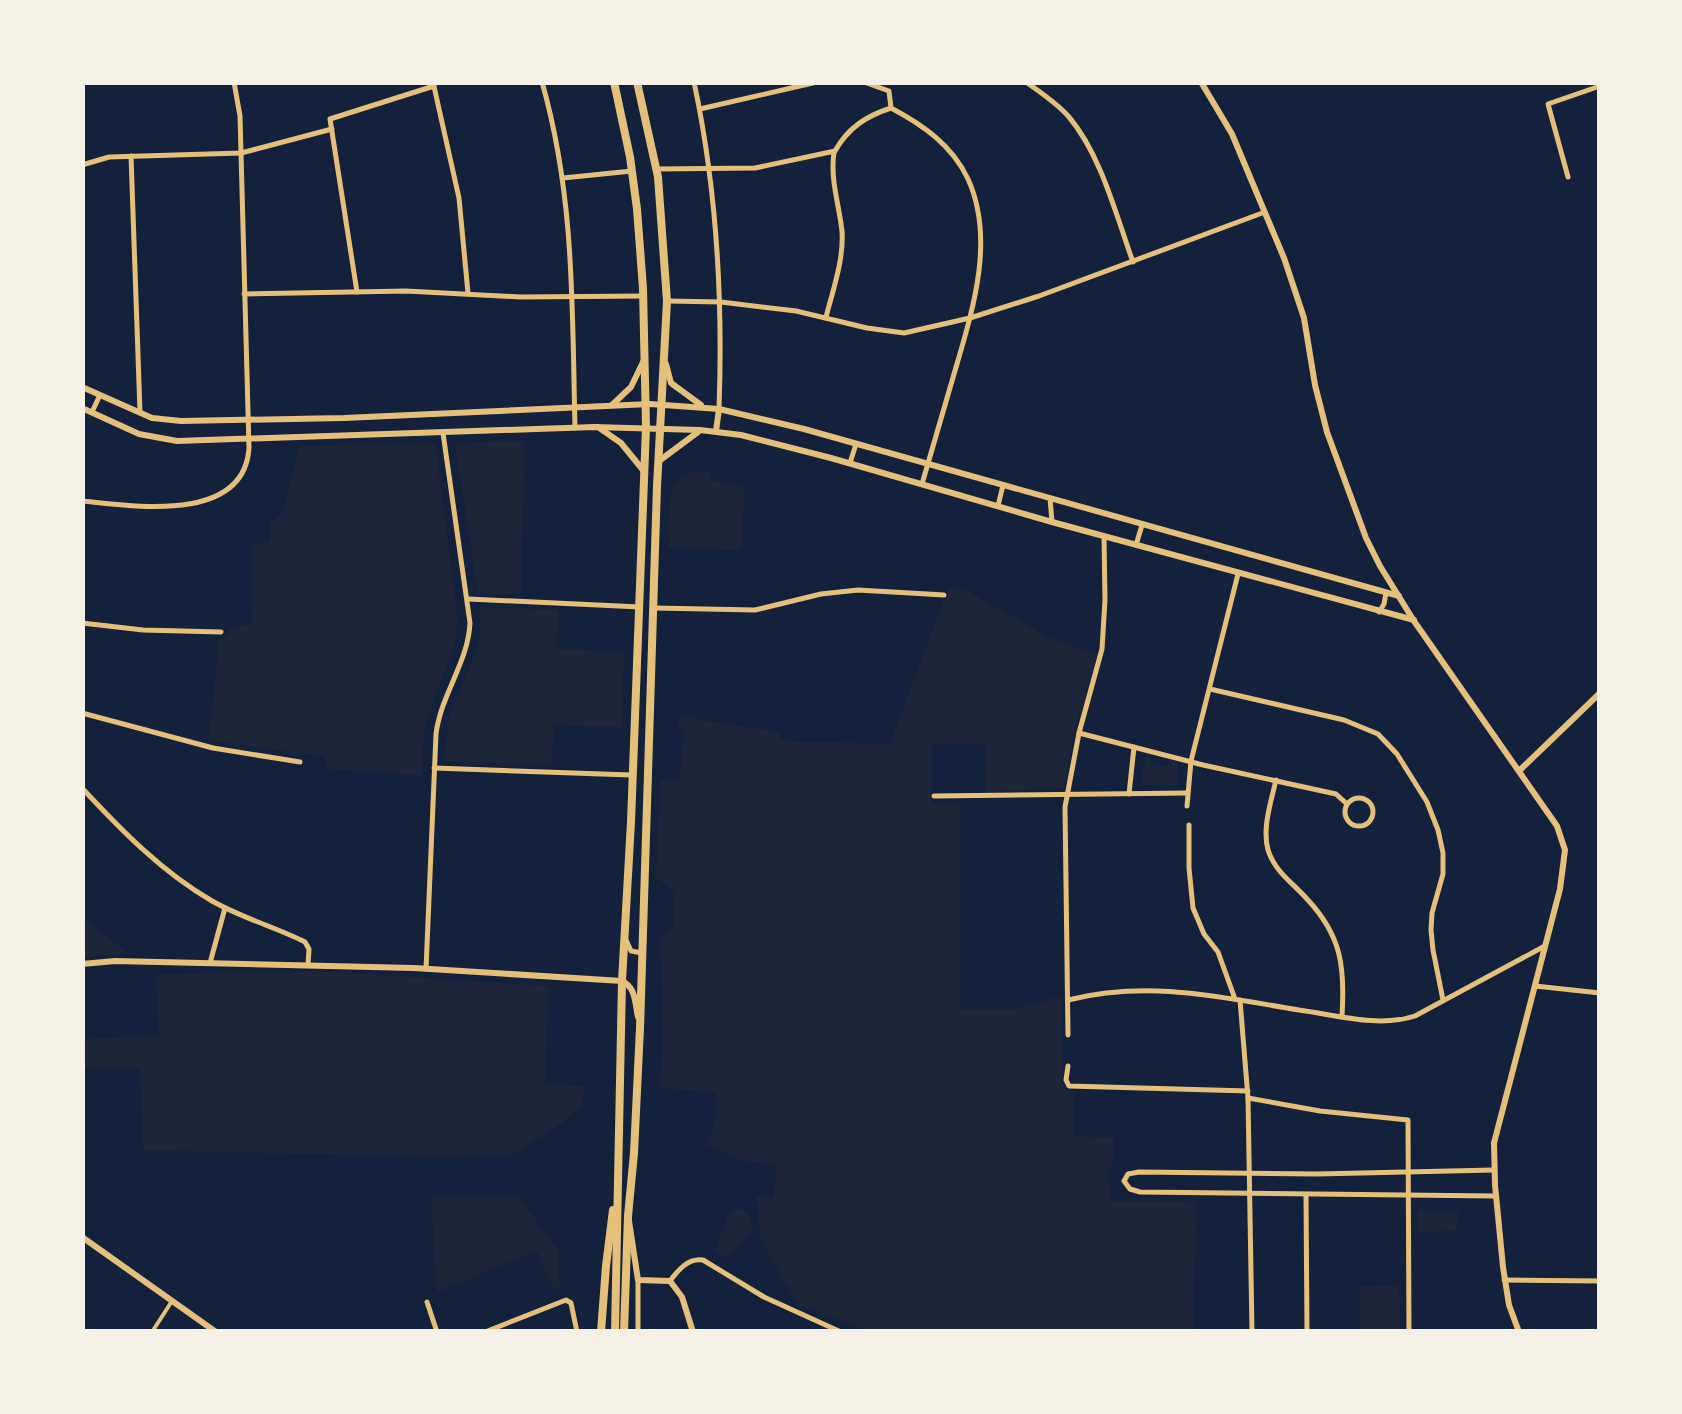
<svg xmlns="http://www.w3.org/2000/svg" width="1682" height="1414" font-family="Literata,serif">
  <rect width="100%" height="100%" fill="#14213d"/>
  <!-- green -->
  <g fill="#1d2539">
    <polygon points="525,441 521,594 478,593 455,443"/>
    <polygon points="435,443 458,621 453,651 437,690 425,728 421,775 326,769 325,757 209,740 219,640 224,639 231,627 252,625 251,544 270,542 270,524 283,513 300,446"/>
    <path d="M711,472L710,480L745,488L741,550L669,548C669,530 664,481 686,474C693,471 704,473 711,472Z"/>
    <polygon points="948,588 964,589 1048,637 1098,655 1077,722 1063,788 986,792 985,744 932,744 932,803 960,804 960,1010 1011,1010 1062,996 1061,1081 1066,1091 1074,1092 1074,1136 1114,1138 1113,1164 1107,1177 1112,1202 1197,1201 1193,1331 867,1331 797,1304 761,1240 756,1196 774,1197 776,1166 741,1160 707,1145 715,1125 716,1093 660,1088 663,1023 660,939 674,924 674,893 656,877 661,780 679,779 685,730 677,729 681,713 706,721 780,732 781,741 890,744"/>
    <polygon points="480,607 558,610 556,649 624,652 621,727 554,725 552,765 444,761 449,717 479,644"/>
    <polygon points="1147,756 1151,759 1152,764 1172,767 1172,762 1178,763 1177,786 1143,785 1142,774"/>
    <polygon points="82,917 83,917 127,953 83,957"/>
    <polygon points="315,971 549,986 545,1084 584,1086 583,1105 558,1126 510,1156 431,1157 143,1150 140,1068 83,1068 83,1039 158,1035 156,974"/>
    <polygon points="518,1195 557,1249 560,1287 554,1290 537,1251 437,1292 431,1196"/>
    <polygon points="734,1208 747,1212 753,1226 740,1247 723,1257 715,1251 729,1213"/>
    <polygon points="1418,1211 1458,1211 1457,1230 1418,1233"/>
    <polygon points="1399,1285 1400,1331 1360,1331 1360,1286"/>
  </g>
  <g fill="none" stroke-linecap="round" stroke-linejoin="round">
    <!-- pedestrian -->
    <polyline stroke="#e5c07b" stroke-width="4" points="152,1332 172,1301"/>
    <!-- minor -->
    <g stroke="#e5c07b" stroke-width="5">
      <polyline points="433,82 459,198 468,293"/>
      <path d="M542,82C575,198 572,309 575,428"/>
      <path d="M694,82C717,190 723,299 719,409"/>
      <path d="M864,82L889,91L891,108C923,125 952,145 968,179C997,243 970,318 952,381C942,415 932,449 922,484"/>
      <path d="M1026,82C1041,93 1057,103 1069,117C1101,155 1116,215 1133,262"/>
      <polyline points="700,109 817,82"/>
      <polyline points="131,156 140,412"/>
      <polyline points="82,165 109,157 241,153 332,129"/>
      <path d="M657,169L755,168L835,151C848,128 866,116 891,108"/>
      <polyline points="1568,177 1548,104 1600,86"/>
      <polyline points="563,178 632,171"/>
      <polyline points="357,292 330,119 434,86"/>
      <polyline points="244,294 406,291 520,297 643,296"/>
      <polyline points="667,301 721,302 796,311 867,328 904,333 970,318 1039,296 1265,212"/>
      <path d="M826,317C833,290 844,259 842,231C839,204 830,180 834,152"/>
      <polyline points="92,412 100,395"/>
      <polyline points="850,463 856,444"/>
      <polyline points="1050,498 1052,522"/>
      <path d="M82,501C133,506 244,524 249,448L241,153L240,116L234,82"/>
      <polyline points="998,506 1003,485"/>
      <polyline points="1136,545 1142,525"/>
      <polyline points="468,599 640,607"/>
      <polyline points="654,608 755,610 821,594 858,590 944,595"/>
      <polyline points="1379,612 1384,604 1386,593"/>
      <polyline points="82,614 82,619"/>
      <polyline points="82,623 143,630 221,632"/>
      <polyline points="1210,689 1344,720 1378,734 1397,754 1427,802 1438,830 1443,853 1443,874 1432,913 1431,930 1433,950 1443,1000"/>
      <polyline points="82,713 213,748 300,762"/>
      <polyline points="1079,733 1203,765 1336,794 1347,804"/>
      <polyline points="434,768 631,775"/>
      <path d="M1276,780C1271,802 1262,828 1268,850C1275,872 1293,883 1307,899C1342,936 1345,968 1342,1016"/>
      <path d="M82,788C121,830 162,872 212,901C242,918 275,927 305,942L309,949L308,965"/>
      <polyline points="1129,794 1134,747"/>
      <polyline points="934,796 1187,793"/>
      <circle cx="1359" cy="812" r="14"/>
      <polyline points="1187,806 1191,761 1238,574"/>
      <polyline points="1189,825 1189,868 1193,908 1204,934 1218,952 1235,999"/>
      <polyline points="626,940 631,951 642,953"/>
      <polyline points="210,963 225,908"/>
      <path d="M426,969L436,734C441,694 468,663 470,623L443,433"/>
      <polyline points="1535,986 1600,993"/>
      <path d="M1068,1000C1149,980 1219,997 1299,1010C1336,1015 1379,1028 1415,1016L1543,947"/>
      <polyline points="1240,1000 1248,1098 1252,1332"/>
      <polyline points="1068,1035 1065,807 1079,733 1102,649 1105,600 1104,536"/>
      <polyline points="1068,1066 1066,1080 1069,1086 1248,1091"/>
      <polyline points="1248,1098 1320,1111 1408,1120 1409,1332"/>
      <polyline points="1494,1170 1317,1174 1139,1172 1128,1174 1124,1181 1130,1189 1140,1192 1495,1196"/>
      <polyline points="1306,1195 1307,1332"/>
      <polyline points="1504,1280 1600,1281"/>
      <path d="M670,1281C678,1270 688,1258 703,1260L764,1297L841,1332"/>
      <polyline points="427,1302 437,1332"/>
      <polyline points="485,1332 566,1300 571,1303 577,1332"/>
      <polyline points="638,1332 638,1280"/>
    </g>
    <!-- tertiary -->
    <g stroke="#e5c07b" stroke-width="6">
      <polyline points="666,364 671,383 701,405"/>
      <polyline points="82,387 152,418 181,421 344,418 650,404 719,409 804,429 1399,596"/>
      <polyline points="612,405 631,387 644,360"/>
      <polyline points="82,408 139,434 177,441 594,427 700,430 741,435 831,458 1052,522 1414,620"/>
      <polyline points="598,427 621,443 643,470"/>
      <polyline points="716,431 719,409"/>
      <polyline points="659,461 698,432"/>
      <polyline points="1520,770 1600,693"/>
      <path d="M82,964L115,961L414,968L622,981C636,987 635,1004 638,1017"/>
      <polyline points="629,1221 638,1280 670,1281 682,1297 693,1332"/>
      <polyline points="82,1237 216,1332"/>
    </g>
    <!-- secondary -->
    <polyline stroke="#e5c07b" stroke-width="6" points="1201,82 1232,134 1284,258 1304,318 1315,385 1327,432 1366,538 1380,566 1414,621 1557,826 1565,850 1560,889 1494,1143 1495,1185 1503,1267 1509,1305 1519,1332"/>
    <!-- primary -->
    <g stroke="#e5c07b" stroke-width="8">
      <polyline points="614,82 630,157 637,209 643,288 646,427 631,822 622,981 615,1332"/>
      <polyline points="601,1332 606,1266 613,1210"/>
      <polyline points="624,1332 628,1216 634,1153 640,1028 657,486 667,301 658,177 637,82"/>
    </g>
  </g>
  <!-- border -->
  <rect width="1682" height="1414" fill="none" stroke="#f6f1e7" stroke-width="170"/>
</svg>
